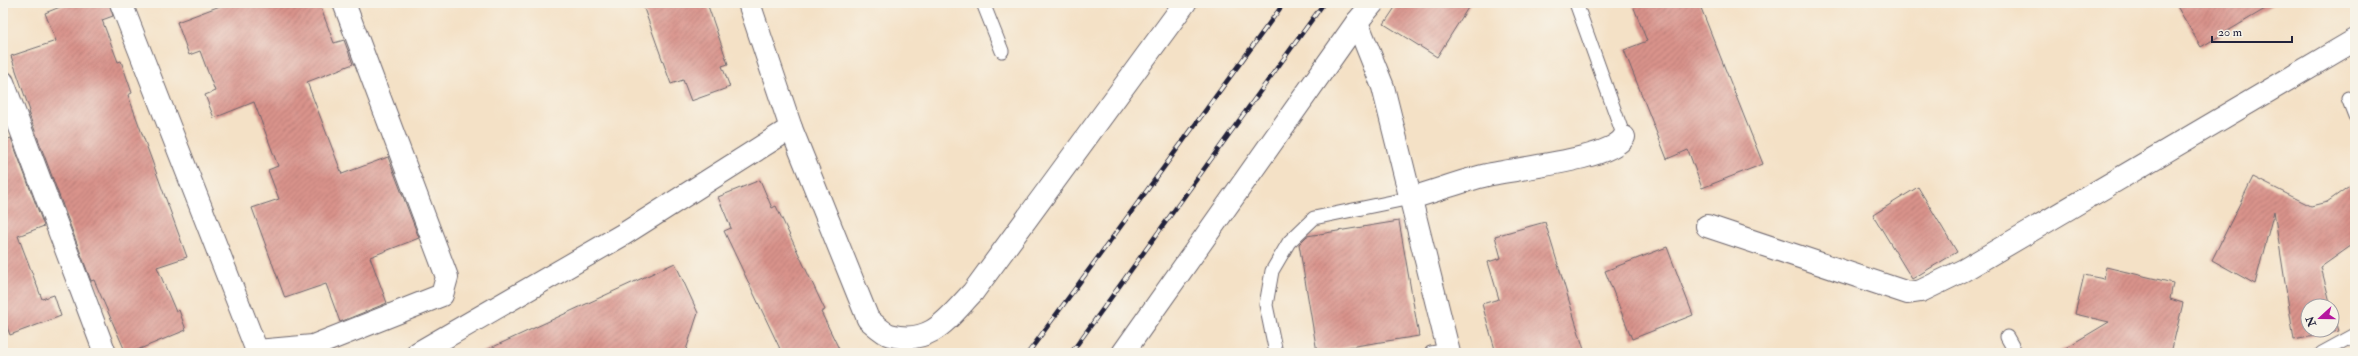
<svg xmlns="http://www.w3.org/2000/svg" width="2358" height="356" font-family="'IM FELL Double Pica',serif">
  <defs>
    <pattern id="building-hatch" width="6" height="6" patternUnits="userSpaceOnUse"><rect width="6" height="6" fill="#d9938b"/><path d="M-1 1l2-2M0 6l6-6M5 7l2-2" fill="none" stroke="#b07873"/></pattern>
  </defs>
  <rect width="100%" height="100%" fill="#f7f3e8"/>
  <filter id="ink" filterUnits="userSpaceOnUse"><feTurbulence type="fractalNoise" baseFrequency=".025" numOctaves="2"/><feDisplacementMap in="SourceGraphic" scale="8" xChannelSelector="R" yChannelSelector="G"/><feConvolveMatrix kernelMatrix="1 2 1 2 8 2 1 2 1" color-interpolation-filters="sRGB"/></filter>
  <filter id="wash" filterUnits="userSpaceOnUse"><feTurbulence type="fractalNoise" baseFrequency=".012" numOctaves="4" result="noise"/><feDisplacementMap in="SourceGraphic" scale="16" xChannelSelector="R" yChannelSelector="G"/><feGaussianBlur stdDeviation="0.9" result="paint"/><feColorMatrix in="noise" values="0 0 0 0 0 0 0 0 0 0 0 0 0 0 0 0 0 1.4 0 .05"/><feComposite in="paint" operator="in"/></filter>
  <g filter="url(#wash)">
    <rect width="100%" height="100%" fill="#f4e1c6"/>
    <g id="blocks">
      <!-- building -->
      <g fill="url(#building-hatch)">
        <polygon points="70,3 109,3 113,16 102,20 118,62 121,61 132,93 128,95 187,257 157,267 176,312 179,310 186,330 130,353 126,353 94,280 91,281 28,112 30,111 11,56 56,41 45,13"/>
        <polygon points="228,3 319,3 334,43 344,40 353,64 307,82 342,174 388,157 419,238 370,257 387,303 340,322 326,284 285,298 252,208 279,199 268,170 278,166 254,102 214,118 205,95 215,91 200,51 189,55 177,22"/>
        <polygon points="642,3 707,3 728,64 722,66 730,87 691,101 683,80 671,84"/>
        <polygon points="1398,3 1471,3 1437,57 1384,24"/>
        <polygon points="1632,3 1699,3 1763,164 1702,188 1688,150 1667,159 1624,50 1647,41"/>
        <polygon points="2175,3 2275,3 2201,47"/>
        <polygon points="11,138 44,226 18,236 42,299 54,295 61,316 10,335 3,316 3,141"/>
        <polygon points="2253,177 2311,206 2327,202 2355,182 2355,243 2321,267 2331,306 2308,306 2308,330 2332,330 2332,308 2339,331 2294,340 2274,211 2255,284 2212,260"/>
        <polygon points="760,180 772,208 776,206 825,310 821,312 841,353 782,353 724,231 731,228 718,197"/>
        <polygon points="1918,187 1957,252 1912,279 1873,215"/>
        <polygon points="1399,221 1419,336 1317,352 1299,244 1307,236"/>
        <polygon points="1545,222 1585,353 1496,353 1482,304 1499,299 1488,262 1501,258 1495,236"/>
        <polygon points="1667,247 1693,315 1632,339 1605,271"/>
        <polygon points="675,263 698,313 685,353 480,353"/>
        <polygon points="2106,267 2173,283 2170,299 2183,303 2171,353 2057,353 2109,322 2075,314 2084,275 2104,279"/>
      </g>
    </g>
  </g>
  <g filter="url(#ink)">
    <use href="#blocks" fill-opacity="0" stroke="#6c656c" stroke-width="1"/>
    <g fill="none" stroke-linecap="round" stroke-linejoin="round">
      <defs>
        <g id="service">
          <polyline points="983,3 1002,51"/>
          <polyline points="1576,3 1624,137"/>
          <polyline points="2348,98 2355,116"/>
          <polyline points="2007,337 2016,353"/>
          <polyline points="1276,353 1266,305 1272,271 1289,242 1314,218 1411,198"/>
          <polyline points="1431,353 1449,350"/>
          <polyline points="2322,353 2355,335"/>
        </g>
        <g id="minor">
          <polyline points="121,3 257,351 313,346 442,295 447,277 344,3"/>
          <path d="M749,3L791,128L868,319C874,324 883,333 890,335C931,346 948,318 973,292L1185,3"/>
          <polyline points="1373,3 1357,22 1383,87 1449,353"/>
          <polyline points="3,82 105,353"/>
          <path d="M1411,198C1436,191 1461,181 1487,175C1516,168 1610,160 1624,137"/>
          <polyline points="1707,226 1908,293 1921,291 1964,270 2355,40"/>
          <polyline points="418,353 624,234 791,128"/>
          <polyline points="1123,353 1357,22"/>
        </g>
      </defs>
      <!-- service casing -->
      <use href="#service" stroke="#6c656c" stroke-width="15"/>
      <!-- minor casing -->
      <use href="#minor" stroke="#6c656c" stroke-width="24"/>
      <!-- service -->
      <use href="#service" stroke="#fff" stroke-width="13"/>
      <!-- minor -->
      <use href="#minor" stroke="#fff" stroke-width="22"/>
      <defs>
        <g id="rail">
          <polyline points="1028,353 1284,3"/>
          <polyline points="1071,353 1324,3"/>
        </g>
      </defs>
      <!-- rail casing -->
      <use href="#rail" stroke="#22223b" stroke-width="4.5"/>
      <!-- rail -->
      <use href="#rail" stroke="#f7f3e8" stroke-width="3" stroke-dasharray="9" stroke-linecap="butt"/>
    </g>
  </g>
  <!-- margin -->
  <rect width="2358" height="356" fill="none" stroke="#f7f3e8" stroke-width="16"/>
  <!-- north arrow -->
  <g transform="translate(2320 318) rotate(249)"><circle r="19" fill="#f7f3e8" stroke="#a29fa3"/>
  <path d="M0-3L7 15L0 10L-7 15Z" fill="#b5179e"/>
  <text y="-6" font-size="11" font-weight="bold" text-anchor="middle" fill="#22223b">N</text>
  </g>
  <!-- scale -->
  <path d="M2212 36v6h80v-6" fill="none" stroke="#22223b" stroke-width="2"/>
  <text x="2218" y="36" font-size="12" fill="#22223b" stroke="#f7f3e8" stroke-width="3" paint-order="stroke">20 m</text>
</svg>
